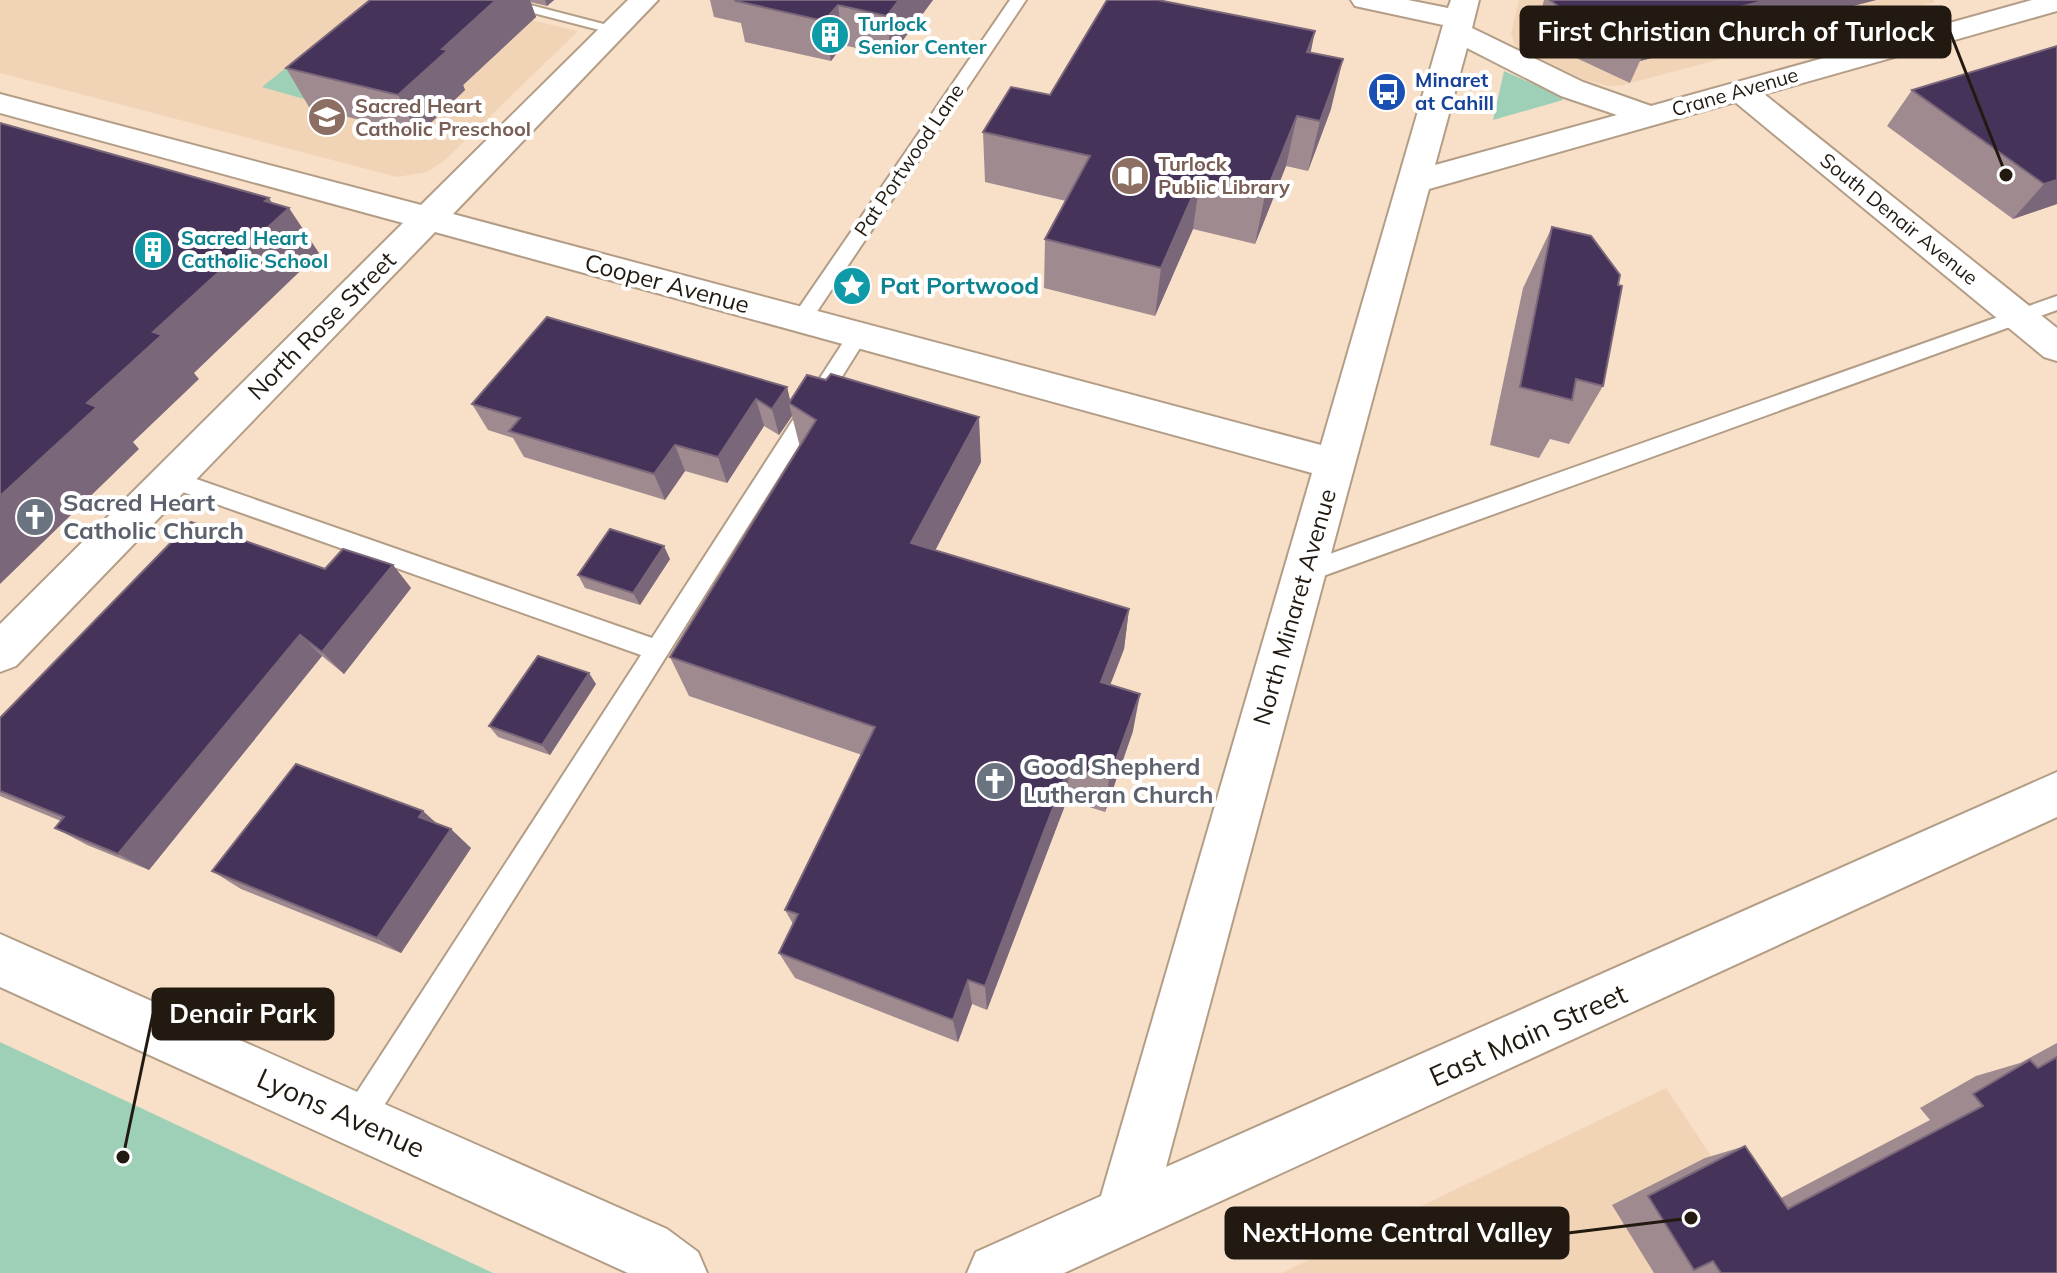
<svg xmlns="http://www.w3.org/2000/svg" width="2057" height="1273" font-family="Mulish,sans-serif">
  <rect width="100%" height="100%" fill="#f8e0c8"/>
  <!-- built -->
  <g fill="#f1d4b6">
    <polygon points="0,0 445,0 578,31 445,160 427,172 397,177 0,73"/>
    <polygon points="1519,0 1933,0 1935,2 1623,85 1608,86 1582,79 1515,46 1511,33"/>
    <polygon points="1666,1088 1789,1273 1282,1273"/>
  </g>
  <!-- green -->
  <g fill="#9dd0b6">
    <polygon points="302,55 311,101 262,87"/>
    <polygon points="1504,71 1561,96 1563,100 1493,120"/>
    <polygon points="0,1042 493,1273 0,1273"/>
  </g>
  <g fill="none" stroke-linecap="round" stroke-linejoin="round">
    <defs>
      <g id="lane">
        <polygon points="483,0 511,0 623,29 615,34"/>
        <polygon points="1010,0 1026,0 808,325 794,325 791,320 794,315"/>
        <polygon points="2057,296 2057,310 1312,580 1296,580 1292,573 1296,566"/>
        <polygon points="858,328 865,330 868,335 865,340 368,1131 357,1135 346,1131 342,1120 346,1109 641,655 163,485 160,479 163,473 179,473 652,638 851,330"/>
      </g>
      <g id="street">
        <path d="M628,0H658L453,214L1321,445L1443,25L1355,6L1351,0H1408L1448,8L1451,0H1479L1472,28L1583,82L1651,106L2032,0H2057V11L1764,94L2057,328V361L2044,357L1735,102L1429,189L1166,1167L2057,772V817L1064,1273H967L976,1252L1101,1196L1312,473L435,232L16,666L0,672V624L403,223L0,113V94L421,205ZM1467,48L1561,96L1617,115L1435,165Z"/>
        <polygon points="0,934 667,1229 698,1252 707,1273 628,1273 0,987"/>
      </g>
    </defs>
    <!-- lane casing -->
    <use href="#lane" stroke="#b39d86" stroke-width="4"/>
    <!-- street casing -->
    <use href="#street" stroke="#b39d86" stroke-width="4"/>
    <!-- lane -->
    <use href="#lane" fill="#fff" fill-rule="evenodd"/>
    <!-- street -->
    <use href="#street" fill="#fff" fill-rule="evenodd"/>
  </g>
  <!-- wall -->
  <g fill="#9f8a90">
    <polygon points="370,0 554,0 547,6 530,2 536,17 463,85 465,90 418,135 309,107 286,68"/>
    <polygon points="710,0 933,0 891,56 843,45 831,61 745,42 741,23 714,17"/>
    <polygon points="1544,0 1876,0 1640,61 1630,83 1557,49 1536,32"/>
    <polygon points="2057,46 2057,204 2013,219 1887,126 1912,90"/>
    <polygon points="1311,53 1331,109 1308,171 1286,166 1255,244 1193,229 1155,316 1044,288 1045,239 1066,201 985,182 983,132 1050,95"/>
    <polygon points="1552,227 1603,386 1569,444 1550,439 1539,458 1490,445 1523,288"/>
    <polygon points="787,387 790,401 981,462 935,551 1129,609 1124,649 1110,685 1133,731 1105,812 1067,800 987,1010 972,1004 958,1042 795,978 779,953 793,924 785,910 862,755 689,696 670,657 800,447 792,416 779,435 764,426 727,483 685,471 665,500 524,457 513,438 488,430 472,404"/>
    <polygon points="670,559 640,605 585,588 578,575"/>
    <polygon points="393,565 411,588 344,674 322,656 149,870 87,845 55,828 61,821 0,796 0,718 325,569"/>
    <polygon points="596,684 550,755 498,737 489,726"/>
    <polygon points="437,824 471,848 401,953 241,889 212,871"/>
    <polygon points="2057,1043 2057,1273 1654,1273 1612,1205 1705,1158 1745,1146 1781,1198 1930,1120 1920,1108 1976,1076 2020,1063"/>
  </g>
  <!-- shaded-wall -->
  <g fill="#7b677a">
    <polygon points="496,0 530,0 536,17 463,85 465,90 418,135 398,95 442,49"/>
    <polygon points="545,0 554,0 547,6"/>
    <polygon points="899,0 933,0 891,56 887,16"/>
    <polygon points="1767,0 1876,0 1640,61 1646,50 1646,31"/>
    <polygon points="838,5 843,45 831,61 824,21"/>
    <polygon points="1315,31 1305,81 1307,52"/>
    <polygon points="1343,59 1331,109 1308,171 1320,121"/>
    <polygon points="1297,116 1286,166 1255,244 1265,195"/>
    <polygon points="1200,179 1193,229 1155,316 1161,268"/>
    <polygon points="2057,180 2057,204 2013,219 2044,184"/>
    <polygon points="269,198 280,216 289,208 319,253 194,373 199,379 133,442 139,449 0,584 0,496 153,332"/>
    <polygon points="787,387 791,404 789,403 792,416 779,435 772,409"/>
    <polygon points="756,399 764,426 727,483 718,457"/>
    <polygon points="979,417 981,462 917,585 911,543"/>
    <polygon points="675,445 685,471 665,500 654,474"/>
    <polygon points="664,546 670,559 640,605 633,593"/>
    <polygon points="393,565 411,588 344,674 322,652"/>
    <polygon points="1129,609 1124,649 1097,719 1101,682"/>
    <polygon points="300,635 322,656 149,870 118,854"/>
    <polygon points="589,673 596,684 550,755 542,745"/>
    <polygon points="1140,694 1133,731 1105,812 1109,779"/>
    <polygon points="1069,766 1067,800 987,1010 985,986"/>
    <polygon points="423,811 444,830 419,817"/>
    <polygon points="451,829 471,848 401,953 377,938"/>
    <polygon points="968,980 972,1004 958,1042 953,1020"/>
  </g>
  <!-- building -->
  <g fill="#463359" stroke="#7b677a" stroke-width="2">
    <polygon points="370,0 496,0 442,49 448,50 398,95 286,68"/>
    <polygon points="738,0 899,0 887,16 838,5 824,21 736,1"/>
    <polygon points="1107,0 1158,0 1315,31 1307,52 1343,59 1320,121 1297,116 1265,195 1200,179 1161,268 1045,239 1090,156 983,132 1011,87 1050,95"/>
    <polygon points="1550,0 1767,0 1646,31 1646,50 1571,16"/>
    <polygon points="2057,46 2057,180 2044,184 1912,90"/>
    <polygon points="0,123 269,198 265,201 289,208 153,332 162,335 87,403 97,407 0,496"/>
    <polygon points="1552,227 1591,236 1620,275 1618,285 1622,286 1603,386 1576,379 1572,400 1520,387"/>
    <polygon points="547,317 787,387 772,409 756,399 718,457 675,445 654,474 509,431 520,418 472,404"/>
    <polygon points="831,374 979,417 911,543 1129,609 1101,682 1140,694 1109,779 1069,766 985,986 968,980 953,1020 779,953 798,914 785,910 875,727 670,657 816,420 789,403 807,375 826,380"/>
    <polygon points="191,522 325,569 343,549 393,565 322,652 300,635 118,854 55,828 64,817 0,791 0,718"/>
    <polygon points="610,529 664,546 633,593 578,575"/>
    <polygon points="538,656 589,673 542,745 489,726"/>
    <polygon points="296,764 423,811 419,817 451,829 377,938 212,871"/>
    <polygon points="2057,1057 2057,1273 1721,1273 1713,1261 1694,1270 1648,1196 1745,1146 1788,1209 1983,1106 1973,1094 2030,1060 2038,1068"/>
  </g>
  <!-- icons -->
  <defs>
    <symbol id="building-disc" viewBox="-11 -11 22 22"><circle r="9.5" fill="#0f9aa8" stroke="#fff"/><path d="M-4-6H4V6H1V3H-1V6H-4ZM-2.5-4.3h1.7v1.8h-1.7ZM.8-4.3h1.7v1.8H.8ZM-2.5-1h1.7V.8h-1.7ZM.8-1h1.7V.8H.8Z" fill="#fff"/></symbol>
    <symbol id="bus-disc" viewBox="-11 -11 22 22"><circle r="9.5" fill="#1a4fb4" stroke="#fff"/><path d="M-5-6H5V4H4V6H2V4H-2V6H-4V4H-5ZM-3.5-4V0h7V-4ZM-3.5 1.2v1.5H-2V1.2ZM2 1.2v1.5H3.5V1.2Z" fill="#fff"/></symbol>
    <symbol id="school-disc" viewBox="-11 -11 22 22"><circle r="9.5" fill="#8d6e63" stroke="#fff"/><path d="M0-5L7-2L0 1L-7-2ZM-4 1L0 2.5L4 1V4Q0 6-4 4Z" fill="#fff"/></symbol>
    <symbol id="library-disc" viewBox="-11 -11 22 22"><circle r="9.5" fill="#8d6e63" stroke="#fff"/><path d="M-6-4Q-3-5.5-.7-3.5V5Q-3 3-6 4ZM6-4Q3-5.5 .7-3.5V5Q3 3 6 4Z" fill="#fff"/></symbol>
    <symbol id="sight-disc" viewBox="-11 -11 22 22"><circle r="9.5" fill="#0f9aa8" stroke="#fff"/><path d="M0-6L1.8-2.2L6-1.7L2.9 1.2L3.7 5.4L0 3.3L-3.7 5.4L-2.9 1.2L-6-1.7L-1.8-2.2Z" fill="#fff"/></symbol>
    <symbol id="church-disc" viewBox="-11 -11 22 22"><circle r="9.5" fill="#6b7280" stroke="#fff"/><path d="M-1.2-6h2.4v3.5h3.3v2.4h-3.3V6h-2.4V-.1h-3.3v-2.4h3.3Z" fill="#fff"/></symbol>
  </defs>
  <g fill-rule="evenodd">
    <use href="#building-disc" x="808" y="13" width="44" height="44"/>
    <use href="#bus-disc" x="1365" y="70" width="44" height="44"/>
    <use href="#school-disc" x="305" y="95" width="44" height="44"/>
    <use href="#library-disc" x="1108" y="154" width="44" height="44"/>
    <use href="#building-disc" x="131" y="228" width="44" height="44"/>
    <use href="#sight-disc" x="830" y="264" width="44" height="44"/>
    <use href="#church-disc" x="13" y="495" width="44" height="44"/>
    <use href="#church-disc" x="973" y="759" width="44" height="44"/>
  </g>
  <g text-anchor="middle" stroke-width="8" stroke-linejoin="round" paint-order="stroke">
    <!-- far-culture labels -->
    <g font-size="20" font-weight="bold" fill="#0d838f" stroke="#fff" text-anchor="start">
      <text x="858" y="31">Turlock<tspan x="858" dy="23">Senior Center</tspan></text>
      <text x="181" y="245">Sacred Heart<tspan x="181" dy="23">Catholic School</tspan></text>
    </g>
    <!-- far-transit labels -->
    <g font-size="20" font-weight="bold" fill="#164399" stroke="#fff" text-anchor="start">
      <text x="1415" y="87">Minaret<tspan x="1415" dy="23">at Cahill</tspan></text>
    </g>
    <!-- far-street labels -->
    <g font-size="20" fill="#221a11" stroke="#fff">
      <text transform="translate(1735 92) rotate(-16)" y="7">Crane Avenue</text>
      <text transform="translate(909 160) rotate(-56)" y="7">Pat Portwood Lane</text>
      <text transform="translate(1899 219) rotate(39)" y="7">South Denair Avenue</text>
    </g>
    <!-- far-education labels -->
    <g font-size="20" font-weight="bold" fill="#785e54" stroke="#fff" text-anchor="start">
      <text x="355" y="113">Sacred Heart<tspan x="355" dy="23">Catholic Preschool</tspan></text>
      <text x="1158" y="171">Turlock<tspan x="1158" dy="23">Public Library</tspan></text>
    </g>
    <!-- street labels -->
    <g font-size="24" fill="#221a11" stroke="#fff">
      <text transform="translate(667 284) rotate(15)" y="8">Cooper Avenue</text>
      <text transform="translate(322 326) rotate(-45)" y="8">North Rose Street</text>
      <text transform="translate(1295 607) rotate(-74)" y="8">North Minaret Avenue</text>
    </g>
    <!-- culture labels -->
    <g font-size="24" font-weight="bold" fill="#0d838f" stroke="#fff" text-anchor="start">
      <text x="880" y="294">Pat Portwood</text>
    </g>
    <!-- worship labels -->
    <g font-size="24" font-weight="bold" fill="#5b616d" stroke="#fff" text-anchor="start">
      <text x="63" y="511">Sacred Heart<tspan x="63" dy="28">Catholic Church</tspan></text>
      <text x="1023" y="775">Good Shepherd<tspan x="1023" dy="28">Lutheran Church</tspan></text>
    </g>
    <!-- near-street labels -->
    <g font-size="28" fill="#221a11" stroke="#fff">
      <text transform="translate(1528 1035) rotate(-24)" y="10">East Main Street</text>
      <text transform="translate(341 1113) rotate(24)" y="10">Lyons Avenue</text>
    </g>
  </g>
  <!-- callouts -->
  <path fill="none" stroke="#221a11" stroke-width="3" d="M2006 175L1950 32M123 1157L153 1014M1691 1218L1568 1233"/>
  <g fill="#221a11" stroke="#fff" stroke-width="3">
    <circle cx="2006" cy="175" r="8"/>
    <circle cx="123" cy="1157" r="8"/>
    <circle cx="1691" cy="1218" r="8"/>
  </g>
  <g fill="#221a11" stroke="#221a11" stroke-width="3">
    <rect x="1521" y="7" width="429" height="50" rx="8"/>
    <rect x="153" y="989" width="180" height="50" rx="8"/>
    <rect x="1226" y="1208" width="342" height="50" rx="8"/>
  </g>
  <g font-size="26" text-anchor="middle" font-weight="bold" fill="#fff">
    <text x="1736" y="41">First Christian Church of Turlock</text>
    <text x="243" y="1023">Denair Park</text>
    <text x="1397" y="1242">NextHome Central Valley</text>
  </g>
</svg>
